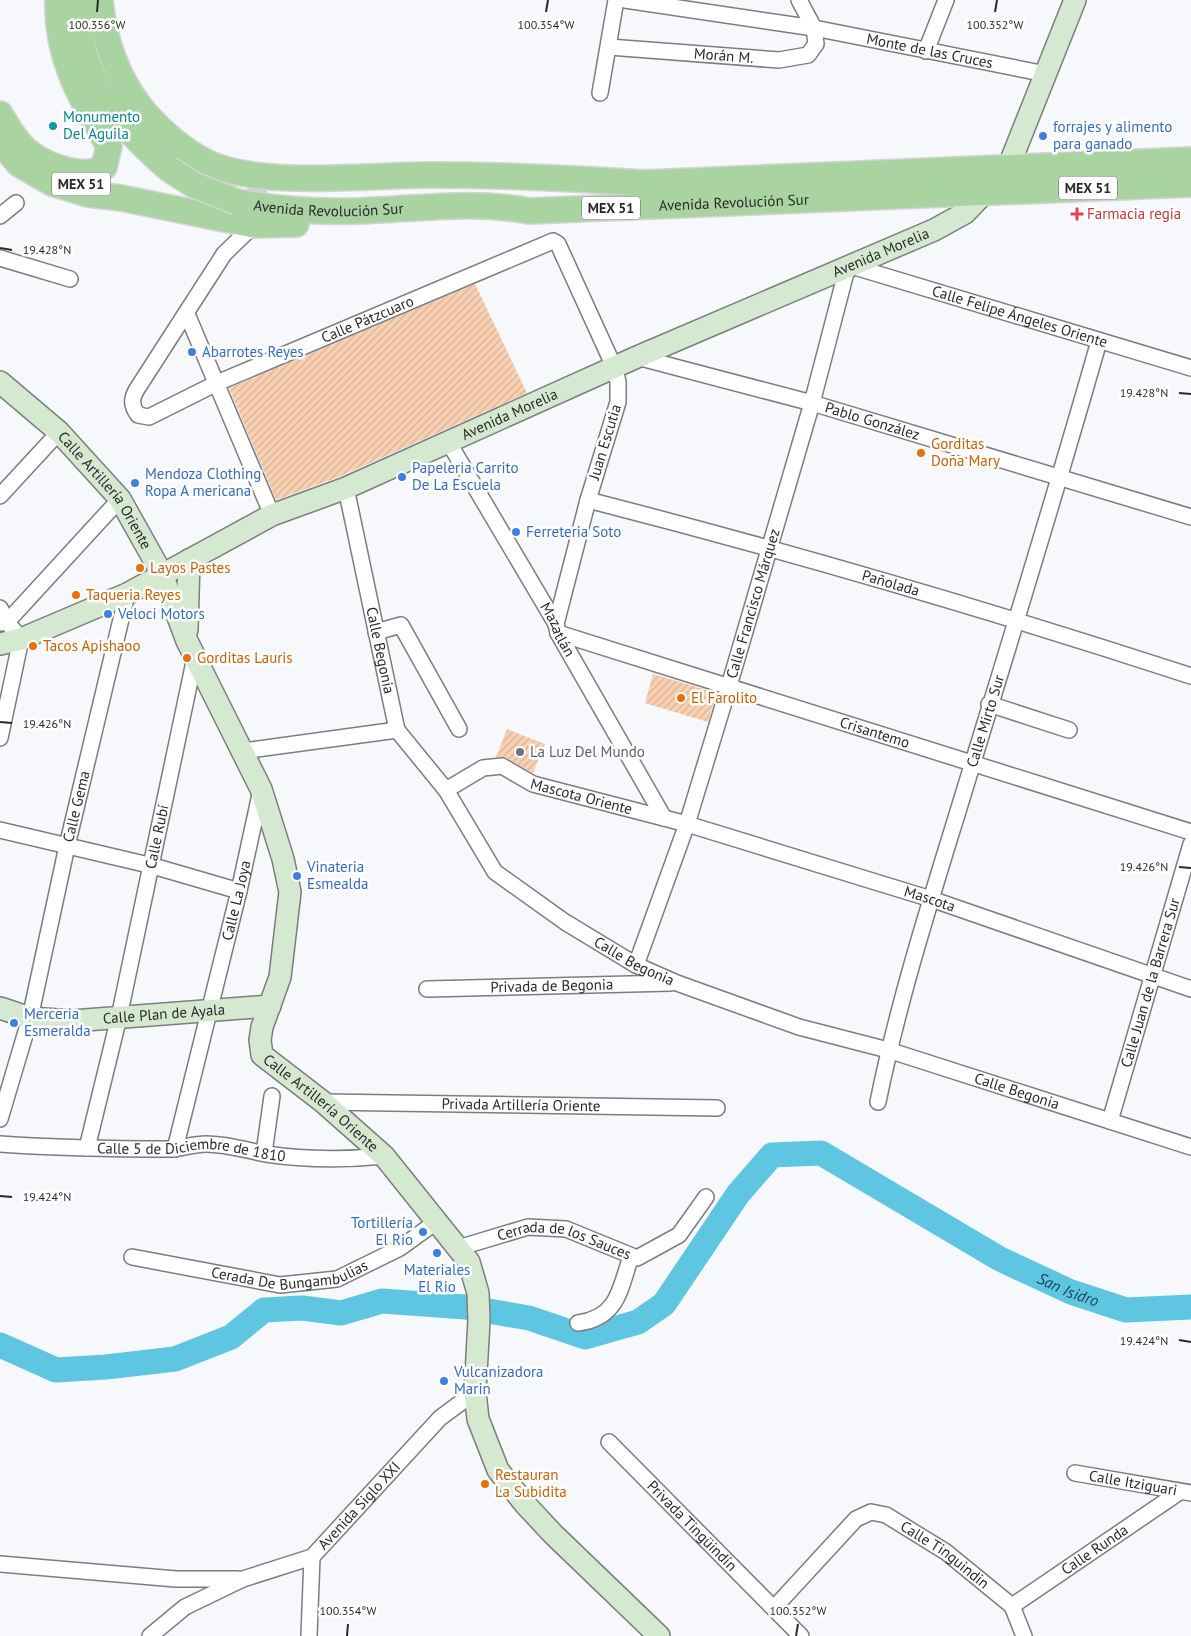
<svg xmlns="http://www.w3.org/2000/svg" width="1191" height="1636" font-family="'PT Sans',sans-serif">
  <defs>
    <pattern id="building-hatch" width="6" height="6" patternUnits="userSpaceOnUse" patternTransform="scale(1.25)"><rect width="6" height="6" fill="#fad0b2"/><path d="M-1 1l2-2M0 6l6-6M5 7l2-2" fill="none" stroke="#d6b399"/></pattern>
  </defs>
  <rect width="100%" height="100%" fill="#f7f8fc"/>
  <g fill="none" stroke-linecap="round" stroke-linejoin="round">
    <!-- river -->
    <path stroke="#5fc6e2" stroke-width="25" id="s1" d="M0,1345L56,1370L106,1367L175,1359L231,1337L264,1310L302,1308L341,1313L382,1301L465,1307L529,1318L585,1337L638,1322L664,1304L738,1194L772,1155L821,1153L1000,1259L1071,1292L1126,1310L1191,1307"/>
  </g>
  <!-- building -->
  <g fill="url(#building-hatch)">
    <polygon points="475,284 527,393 341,476 276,500 229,388"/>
    <polygon points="653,674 717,693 708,722 645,703"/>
    <polygon points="507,729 545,744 533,773 507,758 496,757"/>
  </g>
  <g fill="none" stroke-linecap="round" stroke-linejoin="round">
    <!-- primary-tunnel -->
    <polyline stroke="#cecfd2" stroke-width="25" stroke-dasharray="25 12" stroke-linecap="butt" points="210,191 267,191"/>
    <defs>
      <g id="street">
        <path id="s2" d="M625,0L814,28L1046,74"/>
        <path id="s3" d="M609,47L779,60L808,55L816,44L814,28L799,0"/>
        <polyline points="926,51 946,0"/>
        <polyline points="600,93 616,0"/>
        <polyline points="0,216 16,203"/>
        <path id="s4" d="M254,225L224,254L137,389C131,399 131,405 138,415L149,417L217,383L553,241L558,244L615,369L618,382V402L588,500L556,624"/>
        <polyline points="0,258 70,279"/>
        <polyline points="187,314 272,515"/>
        <path id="s5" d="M637,357L812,403L1191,517"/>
        <path id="s6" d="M449,443L556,624L558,633L664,818"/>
        <path id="s7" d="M346,488L397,730L446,790L495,872L565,922L636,965L677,983L799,1027L888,1050L1191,1147"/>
        <polyline points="0,496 59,432"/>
        <path id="s8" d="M588,500C791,552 992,611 1191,676"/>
        <polyline points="0,608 7,622 21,639 0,738"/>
        <polyline points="0,623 7,622 120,499"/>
        <polyline points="376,632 401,625 459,729"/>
        <path id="s9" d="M558,633L1191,832"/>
        <polyline points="989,704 1069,730"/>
        <polyline points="243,751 397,730"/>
        <path id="s10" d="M446,790L483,768L502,766L533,784L687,824L931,899L1191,989"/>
        <polyline points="0,830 153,866 239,891"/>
        <path id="s11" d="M636,965L687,824L729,686L812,403L848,265L1191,368"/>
        <path id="s12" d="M427,989L671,983"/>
        <path id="s13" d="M323,1102L717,1108"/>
        <path id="s14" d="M878,1102C899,998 932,896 963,795C1009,644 1056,493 1099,341"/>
        <path id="s15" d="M0,1119L30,1018L67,846L127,594"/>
        <path id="s16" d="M1110,1121L1191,844"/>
        <path id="s17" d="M0,1144C57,1148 115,1149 172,1149C183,1148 194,1144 206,1144C227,1144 245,1150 266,1154C306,1160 344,1160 384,1156"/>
        <path id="s18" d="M87,1148L119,1017L195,657"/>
        <path id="s19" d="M175,1149L239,891L261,790"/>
        <polyline points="264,1153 272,1096"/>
        <path id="s20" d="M458,1248L528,1227L566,1229L637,1258L679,1235L706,1197"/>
        <path id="s21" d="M132,1257L280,1285L337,1279L400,1248L436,1222"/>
        <path d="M578,1323C618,1318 620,1289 631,1256"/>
        <path id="s22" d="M609,1442L801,1636"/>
        <path id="s23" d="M1075,1473L1191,1493"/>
        <polyline points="0,1564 176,1579 238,1579"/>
        <path id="s24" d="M1012,1606L1178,1493"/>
        <path id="s25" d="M774,1608L856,1519L871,1512L886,1515L946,1552L1012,1606L1024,1636"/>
        <path id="s26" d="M150,1636L185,1607L243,1579L312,1557L440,1418L475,1392"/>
        <polyline points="309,1636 312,1557"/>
      </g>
      <g id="secondary">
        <path id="s27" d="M0,382L59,432L120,499L162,574L187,641L261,789L283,859L290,892L280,977L262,1027L260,1040L262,1055L323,1102L384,1156L469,1262L478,1293L479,1320L475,1392L478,1419L498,1470L525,1504L553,1534L659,1636"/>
        <polyline points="187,630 189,560"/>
        <path id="s28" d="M0,644L21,639L127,594L272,515L346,488L637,357L934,230L965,213L1008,168L1075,0"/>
        <path id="s29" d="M0,1008L30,1018L72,1021L270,1006"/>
      </g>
      <g id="primary">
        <path d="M76,0C79,18 80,39 85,57C100,103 133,138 169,169"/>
        <path d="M100,0C104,40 116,76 141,108C158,129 183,151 208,163C261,188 370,175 430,175C501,175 572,178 643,183L1191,160"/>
        <path d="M0,114C7,126 14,139 25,149C43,165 83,181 104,167L109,146C81,99 56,57 58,0"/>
        <polyline points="0,141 19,164 52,183 88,194 121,198 254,225 296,224"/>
        <path id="s30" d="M237,202C277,210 318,212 359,211C415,209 473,200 529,211L1191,184"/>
      </g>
    </defs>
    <!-- street casing -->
    <use href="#street" stroke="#7d7d80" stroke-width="18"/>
    <!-- secondary casing -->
    <use href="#secondary" stroke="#7d7d80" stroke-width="24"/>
    <!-- primary casing -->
    <use href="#primary" stroke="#d4d4d5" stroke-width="28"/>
    <!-- street -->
    <use href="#street" stroke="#fff" stroke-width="15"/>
    <!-- secondary -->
    <use href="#secondary" stroke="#d4e9cf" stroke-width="21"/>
    <!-- primary -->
    <use href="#primary" stroke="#a9d3a0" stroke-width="25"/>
    <defs>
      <polyline id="primary-bridge" points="169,169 194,185 237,202"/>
    </defs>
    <!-- primary-bridge casing -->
    <use href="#primary-bridge" stroke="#d4d4d5" stroke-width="28" stroke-linecap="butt"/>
    <!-- primary-bridge -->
    <use href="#primary-bridge" stroke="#a9d3a0" stroke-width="25"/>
  </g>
  <!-- ticks -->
  <path fill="none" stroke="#2a2a2b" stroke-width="2" d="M97,12L98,0M546,12L548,0M995,12L997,0M0,248L12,250M1179,393L1191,394M0,722L12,723M1179,867L1191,868M0,1196L12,1197M1179,1340L1191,1342M347,1636L348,1624M796,1636L798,1624"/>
  <!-- markers -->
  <circle fill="#0f9aa8" stroke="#fff" stroke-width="2" cx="53" cy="126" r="5"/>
  <g fill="#3f7fe0" stroke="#fff" stroke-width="2">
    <circle cx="1043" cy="136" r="5"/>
    <circle cx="192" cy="352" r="5"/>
    <circle cx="402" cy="477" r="5"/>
    <circle cx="135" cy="483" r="5"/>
    <circle cx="516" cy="532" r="5"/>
    <circle cx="108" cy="614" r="5"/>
    <circle cx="297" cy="876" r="5"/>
    <circle cx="14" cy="1023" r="5"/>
    <circle cx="423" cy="1232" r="5"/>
    <circle cx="437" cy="1253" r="5"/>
    <circle cx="444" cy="1381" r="5"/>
  </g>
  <path fill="#e0444e" stroke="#fff" stroke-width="2" d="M1074.5 206.5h5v5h5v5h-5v5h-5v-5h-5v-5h5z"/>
  <g fill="#e8710a" stroke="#fff" stroke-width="2">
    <circle cx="921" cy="453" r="5"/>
    <circle cx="140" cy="568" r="5"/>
    <circle cx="76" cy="595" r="5"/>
    <circle cx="33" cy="646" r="5"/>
    <circle cx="187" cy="658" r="5"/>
    <circle cx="681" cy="698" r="5"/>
    <circle cx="485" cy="1484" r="5"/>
  </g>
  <circle fill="#6b7280" stroke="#fff" stroke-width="2" cx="520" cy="752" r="5"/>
  <g text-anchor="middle" stroke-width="5" stroke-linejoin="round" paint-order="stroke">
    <!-- shield labels -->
    <g fill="#fff" stroke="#6a6a6b" stroke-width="1">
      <rect x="52" y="172.5" width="58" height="23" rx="4"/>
      <rect x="1059" y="176.5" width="58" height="23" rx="4"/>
      <rect x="582" y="196.5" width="58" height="23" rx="4"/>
    </g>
    <g font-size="14" font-weight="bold" fill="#2a2a2b">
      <text x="81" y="189">MEX 51</text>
      <text x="1088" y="193">MEX 51</text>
      <text x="611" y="213">MEX 51</text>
    </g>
    <!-- street labels -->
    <g font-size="15" fill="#2a2a2b" stroke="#fff">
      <text dy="5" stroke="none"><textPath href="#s2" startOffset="309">Monte de las Cruces</textPath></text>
      <text dy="5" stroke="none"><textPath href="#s3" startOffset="115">Morán M.</textPath></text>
      <text dy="5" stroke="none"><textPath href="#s30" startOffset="498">Avenida Revolución Sur</textPath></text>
      <text dy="5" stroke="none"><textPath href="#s30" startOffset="92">Avenida Revolución Sur</textPath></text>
      <text dy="5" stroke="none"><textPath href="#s28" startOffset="965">Avenida Morelia</textPath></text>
      <text dy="5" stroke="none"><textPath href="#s11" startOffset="911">Calle Felipe Ángeles Oriente</textPath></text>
      <text dy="5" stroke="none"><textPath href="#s4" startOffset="481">Calle Pátzcuaro</textPath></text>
      <text dy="5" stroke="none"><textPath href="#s28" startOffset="560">Avenida Morelia</textPath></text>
      <text dy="5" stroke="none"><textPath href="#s5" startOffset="244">Pablo González</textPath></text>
      <text transform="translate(605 442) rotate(-73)" y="5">Juan Escutia</text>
      <text dy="5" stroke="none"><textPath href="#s27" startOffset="152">Calle Artillería Oriente</textPath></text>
      <text dy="5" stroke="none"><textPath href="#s8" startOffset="314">Pañolada</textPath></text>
      <text dy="5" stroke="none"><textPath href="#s11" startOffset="380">Calle Francisco Márquez</textPath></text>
      <text dy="5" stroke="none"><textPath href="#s6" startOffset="216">Mazatlán</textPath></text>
      <text dy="5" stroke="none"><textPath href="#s7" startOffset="166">Calle Begonia</textPath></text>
      <text dy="5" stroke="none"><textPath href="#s14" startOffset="396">Calle Mirto Sur</textPath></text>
      <text dy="5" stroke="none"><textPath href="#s9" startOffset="332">Crisantemo</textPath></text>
      <text dy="5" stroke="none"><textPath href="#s10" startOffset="148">Mascota Oriente</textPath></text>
      <text dy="5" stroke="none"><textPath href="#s15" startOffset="322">Calle Gema</textPath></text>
      <text dy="5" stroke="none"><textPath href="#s18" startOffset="319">Calle Rubí</textPath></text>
      <text dy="5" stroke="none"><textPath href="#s10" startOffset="511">Mascota</textPath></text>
      <text dy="5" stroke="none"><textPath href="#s19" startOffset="256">Calle La Joya</textPath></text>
      <text dy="5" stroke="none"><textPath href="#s7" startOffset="586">Calle Begonia</textPath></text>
      <text dy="5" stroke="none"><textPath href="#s16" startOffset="144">Calle Juan de la Barrera Sur</textPath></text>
      <text dy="5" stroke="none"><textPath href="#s12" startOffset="125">Privada de Begonia</textPath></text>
      <text dy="5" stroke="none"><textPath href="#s29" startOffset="166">Calle Plan de Ayala</textPath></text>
      <text dy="5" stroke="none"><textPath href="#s7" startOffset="991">Calle Begonia</textPath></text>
      <text dy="5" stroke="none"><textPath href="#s27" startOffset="841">Calle Artillería Oriente</textPath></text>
      <text dy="5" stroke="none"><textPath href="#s13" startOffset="198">Privada Artillería Oriente</textPath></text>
      <text dy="5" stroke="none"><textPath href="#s17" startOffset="192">Calle 5 de Diciembre de 1810</textPath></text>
      <text dy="5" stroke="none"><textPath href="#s20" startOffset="111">Cerrada de los Sauces</textPath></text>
      <text dy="5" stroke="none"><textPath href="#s21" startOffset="161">Cerada De Bungambulias</textPath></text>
      <text dy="5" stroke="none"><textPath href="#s23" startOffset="59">Calle Itziguari</textPath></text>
      <text dy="5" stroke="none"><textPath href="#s26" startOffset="252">Avenida Siglo XXI</textPath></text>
      <text dy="5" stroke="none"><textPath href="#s22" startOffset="118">Privada Tingüindín</textPath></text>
      <text dy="5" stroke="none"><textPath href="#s24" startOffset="100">Calle Runda</textPath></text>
      <text dy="5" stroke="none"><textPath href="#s25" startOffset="224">Calle Tinguindin</textPath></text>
    </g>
    <!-- culture labels -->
    <g font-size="15" fill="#0d838f" stroke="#fff" text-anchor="start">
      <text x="63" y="122">Monumento<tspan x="63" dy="17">Del Aguila</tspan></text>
    </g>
    <!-- shop labels -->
    <g font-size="15" fill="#366cbe" stroke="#fff" text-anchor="start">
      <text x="1053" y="132">forrajes y alimento<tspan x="1053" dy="17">para ganado</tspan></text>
      <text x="202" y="357">Abarrotes Reyes</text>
      <text x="412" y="473">Papeleria Carrito<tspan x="412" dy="17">De La Escuela</tspan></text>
      <text x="145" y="479">Mendoza Clothing<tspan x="145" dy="17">Ropa A mericana</tspan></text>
      <text x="526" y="537">Ferreteria Soto</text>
      <text x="118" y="619">Veloci Motors</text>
      <text x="307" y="872">Vinateria<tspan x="307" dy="17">Esmealda</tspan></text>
      <text x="24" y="1019">Merceria<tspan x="24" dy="17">Esmeralda</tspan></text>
      <text x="413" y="1228" text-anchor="end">Tortillería<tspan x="413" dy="17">El Rio</tspan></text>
      <text x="437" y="1275" text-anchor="middle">Materiales<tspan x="437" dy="17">El Rio</tspan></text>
      <text x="454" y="1377">Vulcanizadora<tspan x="454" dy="17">Marin</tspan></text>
    </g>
    <!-- health labels -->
    <g font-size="15" fill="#be3a42" stroke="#fff" text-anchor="start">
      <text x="1087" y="219">Farmacia regia</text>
    </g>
    <!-- food labels -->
    <g font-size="15" fill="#c56008" stroke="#fff" text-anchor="start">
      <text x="931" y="449">Gorditas<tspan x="931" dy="17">Doña Mary</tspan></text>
      <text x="150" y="573">Layos Pastes</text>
      <text x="86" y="600">Taqueria Reyes</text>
      <text x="43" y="651">Tacos Apishaoo</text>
      <text x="197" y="663">Gorditas Lauris</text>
      <text x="691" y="703">El Farolito</text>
      <text x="495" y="1480">Restauran<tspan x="495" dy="17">La Subidita</tspan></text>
    </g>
    <!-- worship labels -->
    <g font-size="15" fill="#5b616d" stroke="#fff" text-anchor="start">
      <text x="530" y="757">La Luz Del Mundo</text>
    </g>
    <!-- water labels -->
    <g font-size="16" font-style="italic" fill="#184652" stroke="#fff">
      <text dy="6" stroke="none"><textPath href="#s1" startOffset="1214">San Isidro</textPath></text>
    </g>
  </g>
  <g font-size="12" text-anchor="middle" fill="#2a2a2b" stroke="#fff" stroke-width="5" stroke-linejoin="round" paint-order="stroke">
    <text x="546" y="29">100.354°W</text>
    <text x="995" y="29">100.352°W</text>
    <text x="97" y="29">100.356°W</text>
    <text x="47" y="254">19.428°N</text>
    <text x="1144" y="397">19.428°N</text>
    <text x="47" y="728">19.426°N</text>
    <text x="1144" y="871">19.426°N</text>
    <text x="47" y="1201">19.424°N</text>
    <text x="1144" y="1345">19.424°N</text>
    <text x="348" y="1615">100.354°W</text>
    <text x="798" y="1615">100.352°W</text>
  </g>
</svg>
